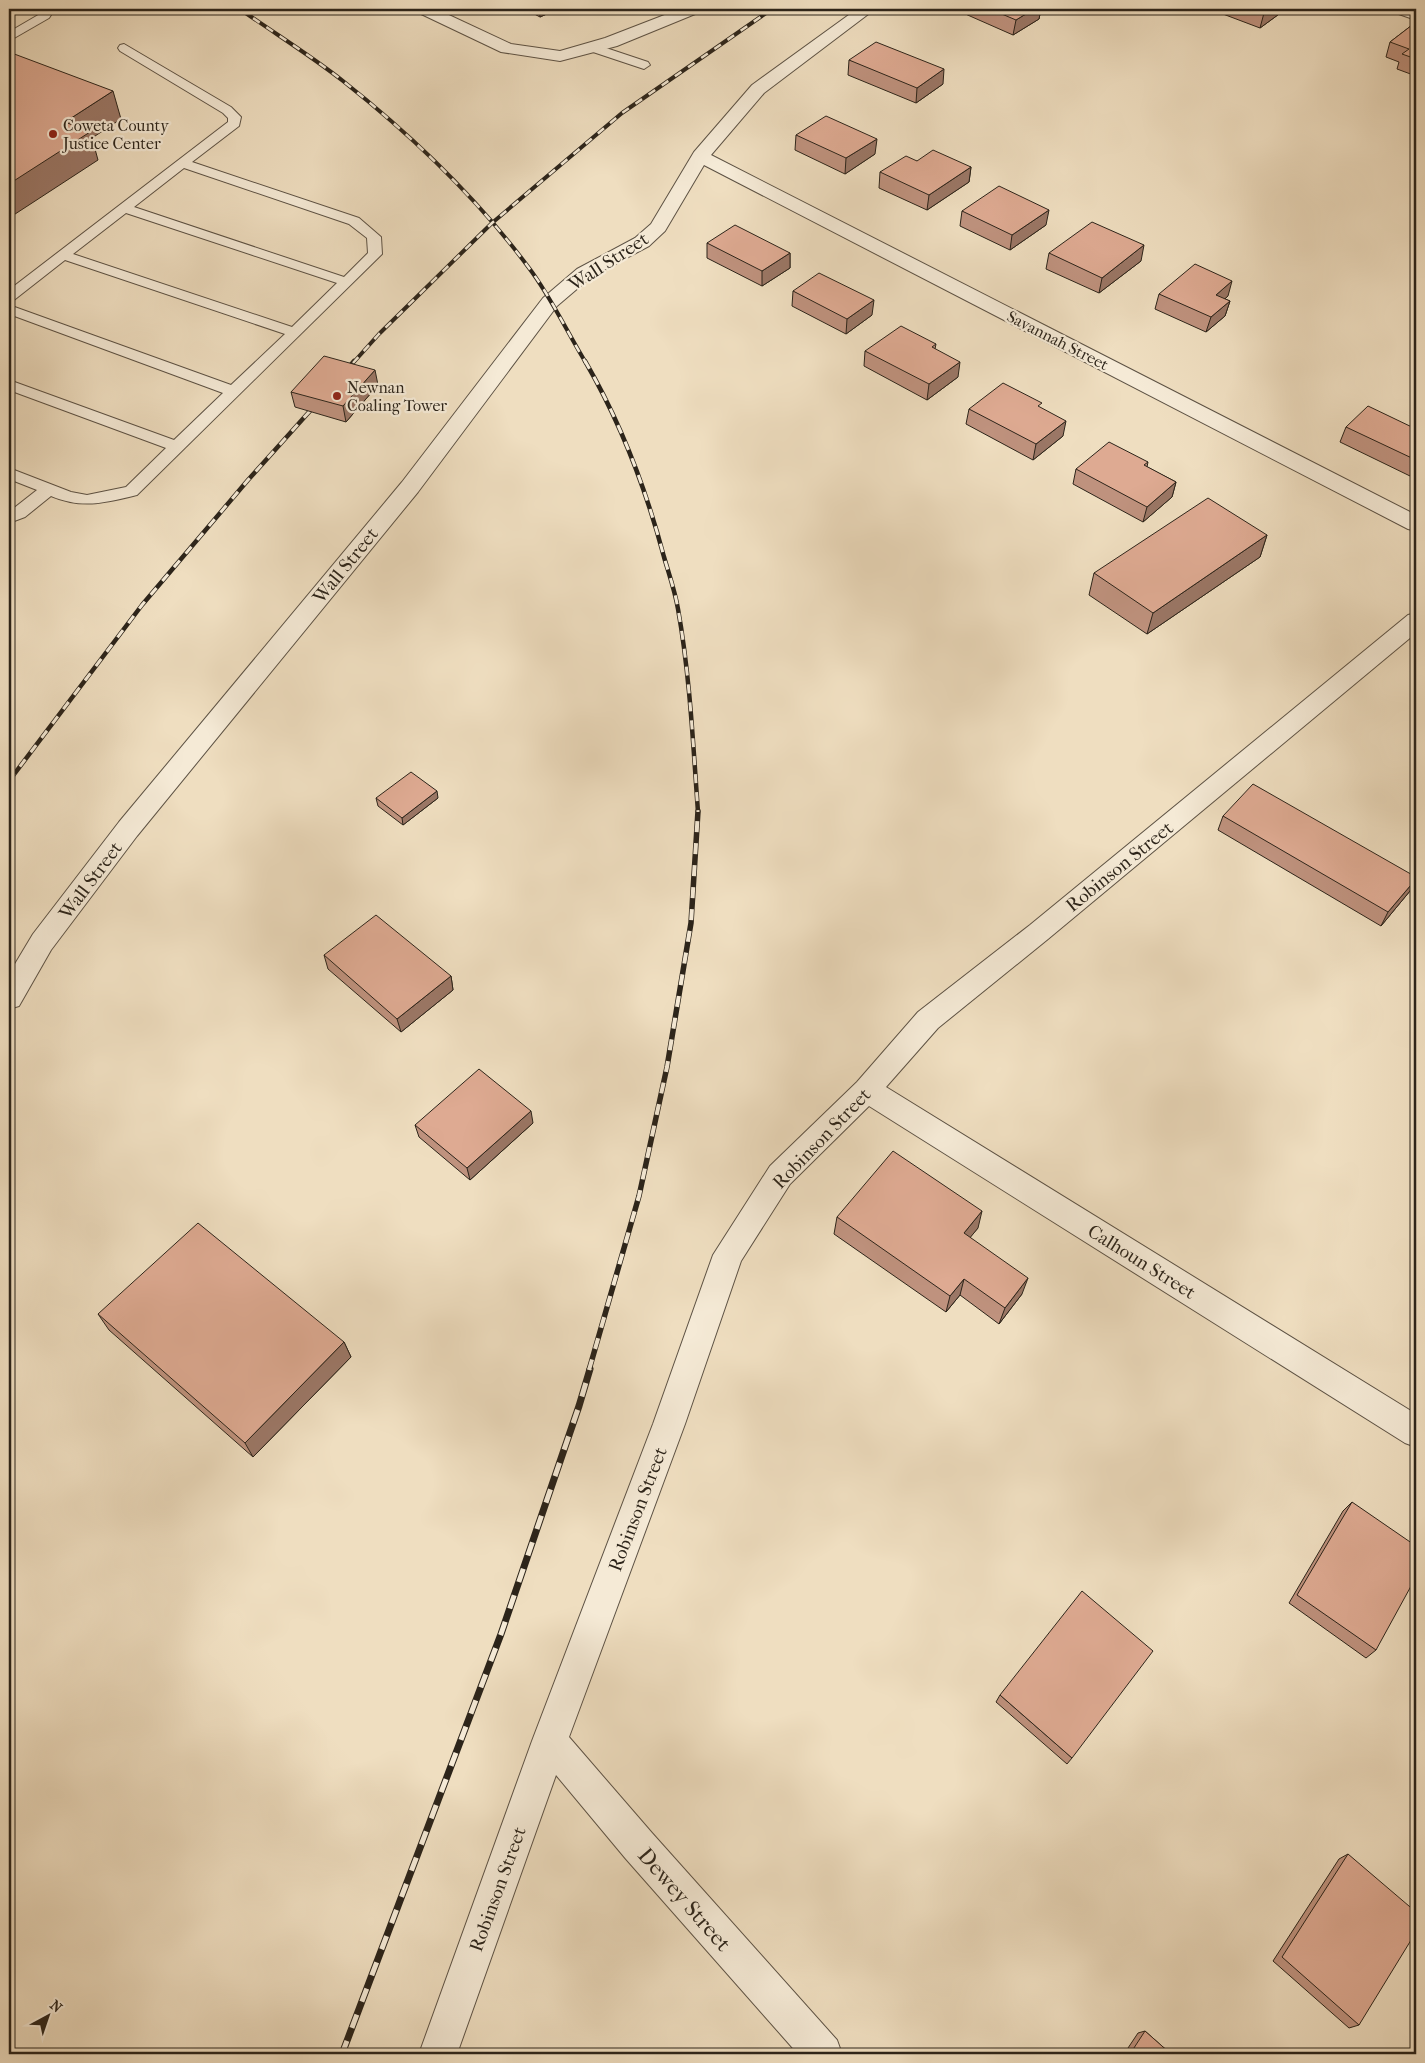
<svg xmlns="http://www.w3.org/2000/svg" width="1425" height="2063" font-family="'IM FELL French Canon',serif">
  <rect width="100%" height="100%" fill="#efdec0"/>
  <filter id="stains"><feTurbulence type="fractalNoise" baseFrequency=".004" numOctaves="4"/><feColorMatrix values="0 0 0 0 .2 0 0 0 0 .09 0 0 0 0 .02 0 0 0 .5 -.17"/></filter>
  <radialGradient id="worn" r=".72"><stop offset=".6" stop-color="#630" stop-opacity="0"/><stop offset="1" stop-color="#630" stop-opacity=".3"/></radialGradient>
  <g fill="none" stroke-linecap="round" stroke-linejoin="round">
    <defs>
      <g id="service">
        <polygon points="45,11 49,12 51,15 49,18 9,41 9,32"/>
        <polygon points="591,43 648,62 650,65 644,69 587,50 585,47"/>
        <path d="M124,44L231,107L241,117L239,126L192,162L359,218L381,237L382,254L137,495C104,503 82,509 51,496L25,517L9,523V512L37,490L9,479V468L71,492L87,495L126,487L166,448L9,390V380L174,440L223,393L9,314V305L231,385L285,334L65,260L14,300L9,301V290L228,122V118L223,113L120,51L118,48L120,45ZM184,168L349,224L367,238L368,253L344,277L134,207ZM126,213L337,283L292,327L73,254Z"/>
      </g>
      <g id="minor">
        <polygon points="415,9 436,9 511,44 560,51 605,38 680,9 702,9 700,12 617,46 560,61 501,52 417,12"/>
        <polygon points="857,9 875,9 764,93 711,155 1416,515 1416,531 1408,529 704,165 665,231 649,246 591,277 557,306 418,492 137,836 51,950 19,1006 9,1009 9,974 33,934 119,822 402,482 543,298 577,269 635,238 651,224 694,152 752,85"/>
        <polygon points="1391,9 1416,10 1416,20 1393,12"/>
        <polygon points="1416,613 1416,633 1048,939 938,1028 886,1087 1416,1414 1416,1447 1405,1443 869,1106 790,1184 741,1261 685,1424 569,1737 652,1833 837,2040 842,2054 798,2054 626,1859 556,1775 457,2054 419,2054 532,1741 653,1424 713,1255 770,1166 857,1082 918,1012 1030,925 1408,615"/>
      </g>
    </defs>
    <!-- service casing -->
    <use href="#service" stroke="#5d5244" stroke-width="2"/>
    <!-- minor casing -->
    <use href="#minor" stroke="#5d5244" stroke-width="2"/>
    <!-- service -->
    <use href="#service" fill="#f5ead6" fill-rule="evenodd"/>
    <!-- minor -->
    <use href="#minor" fill="#f5ead6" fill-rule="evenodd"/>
    <defs>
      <g id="rail-far3">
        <path d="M240,9C274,33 310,55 343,81C410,134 478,199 529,268C551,297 567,332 586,363"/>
        <polyline points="353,363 379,334 492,223 622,113 772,9"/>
      </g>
      <g id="rail-far2">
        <path d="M585,361C621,423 646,489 664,557C669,574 675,591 678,609C690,676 693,744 698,812"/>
        <polyline points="343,374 354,361"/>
        <polyline points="9,781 142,605 248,480 318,402"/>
      </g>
      <polyline id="rail-far1" points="589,1370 639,1196 667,1067 691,923 698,811"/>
      <polyline id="rail" points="342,2054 501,1634 579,1406 590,1369"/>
    </defs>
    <!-- rail-far3 casing -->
    <use href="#rail-far3" stroke="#2c241a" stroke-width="4"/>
    <!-- rail-far2 casing -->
    <use href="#rail-far2" stroke="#2c241a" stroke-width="4.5"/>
    <!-- rail-far1 casing -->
    <use href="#rail-far1" stroke="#2c241a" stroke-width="5.5"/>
    <!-- rail casing -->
    <use href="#rail" stroke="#2c241a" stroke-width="7"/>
    <!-- rail-far3 -->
    <use href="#rail-far3" stroke="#f5ead6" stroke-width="2.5" stroke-dasharray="8" stroke-linecap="butt"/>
    <!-- rail-far2 -->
    <use href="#rail-far2" stroke="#f5ead6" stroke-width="3" stroke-dasharray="9" stroke-linecap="butt"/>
    <!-- rail-far1 -->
    <use href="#rail-far1" stroke="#f5ead6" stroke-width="4" stroke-dasharray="11" stroke-linecap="butt"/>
    <!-- rail -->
    <use href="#rail" stroke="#f5ead6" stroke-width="5" stroke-dasharray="14" stroke-linecap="butt"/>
  </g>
  <!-- wall -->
  <g fill="#bf927e" stroke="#2c241a">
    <polygon points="525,9 558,9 540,17"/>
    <polygon points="954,9 1041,9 1039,19 1013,35"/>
    <polygon points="1215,9 1286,9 1260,28 1215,11"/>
    <polygon points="1416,22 1416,76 1397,69 1399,62 1386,57 1390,42"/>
    <polygon points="849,60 943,84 916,103 848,75"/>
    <polygon points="796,135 875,154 845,174 795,150"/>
    <polygon points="917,161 971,167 969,182 927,210 879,188 880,172"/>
    <polygon points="962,211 1046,225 1010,250 960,226"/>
    <polygon points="707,243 790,253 790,268 762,286 707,258"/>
    <polygon points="1049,253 1141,261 1099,293 1046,269"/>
    <polygon points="793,291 872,315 846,334 792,306"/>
    <polygon points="1159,294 1228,296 1225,299 1230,301 1225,316 1206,332 1155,309"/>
    <polygon points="936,344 935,349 958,377 927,400 864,366 865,351"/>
    <polygon points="378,385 346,422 295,407 291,392"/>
    <polygon points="1041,408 1063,436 1033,460 966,424 969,409"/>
    <polygon points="1346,427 1416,429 1416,470 1410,476 1340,442"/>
    <polygon points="1148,462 1147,467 1176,482 1172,497 1143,522 1073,484 1076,469"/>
    <polygon points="1267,535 1260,557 1147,634 1089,595 1094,573"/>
    <polygon points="376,798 438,798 403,825 378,806"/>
    <polygon points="1223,816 1416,877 1416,879 1410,891 1381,926 1218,830"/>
    <polygon points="324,955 451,976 453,990 401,1032 328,969"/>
    <polygon points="533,1123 470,1180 419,1137 415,1125"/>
    <polygon points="837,1217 978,1228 970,1237 1022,1294 999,1324 960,1295 946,1312 834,1234"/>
    <polygon points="98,1314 344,1342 351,1357 253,1457 109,1330"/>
    <polygon points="1352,1502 1376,1650 1366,1658 1289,1603 1343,1511"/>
    <polygon points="1000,1695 1072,1758 1067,1764 996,1702"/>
    <polygon points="1348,1854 1359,2025 1349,2028 1273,1961 1339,1859"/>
    <polygon points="1145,2031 1171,2054 1124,2054 1138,2033"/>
  </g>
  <!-- shaded-wall -->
  <g fill="#9b7766" stroke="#2c241a">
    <polygon points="539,9 558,9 540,17"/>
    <polygon points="1034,9 1041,9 1039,19 1013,35 1016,20"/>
    <polygon points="1270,9 1286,9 1260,28 1264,13"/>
    <polygon points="944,69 943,84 916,103 917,88"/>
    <polygon points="113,91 121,119 92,138 98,160 9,218 9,184 65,122"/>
    <polygon points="877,139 875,154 845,174 846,158"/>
    <polygon points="971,167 969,182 927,210 929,195"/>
    <polygon points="1049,210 1046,225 1010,250 1012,235"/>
    <polygon points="1144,245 1141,261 1099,293 1102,278"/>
    <polygon points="790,253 790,268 762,286 762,271"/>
    <polygon points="1232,281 1228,296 1212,310 1216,295"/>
    <polygon points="874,300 872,315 846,334 847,319"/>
    <polygon points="1230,301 1225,316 1206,332 1211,317"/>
    <polygon points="960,362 958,377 927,400 929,384"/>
    <polygon points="375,370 378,385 346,422 343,406"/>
    <polygon points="1066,421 1063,436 1033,460 1036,444"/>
    <polygon points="1416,462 1416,470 1410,476"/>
    <polygon points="1176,482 1172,497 1143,522 1147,507"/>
    <polygon points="1267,535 1260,557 1147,634 1153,613"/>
    <polygon points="437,791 438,798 403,825 402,818"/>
    <polygon points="1416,879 1410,891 1381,926 1388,912"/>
    <polygon points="451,976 453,990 401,1032 397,1019"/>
    <polygon points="531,1111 533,1123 470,1180 467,1168"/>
    <polygon points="982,1211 978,1228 960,1250 964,1233"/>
    <polygon points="1028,1278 1022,1294 999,1324 1005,1308"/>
    <polygon points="964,1279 960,1295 946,1312 950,1296"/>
    <polygon points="344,1342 351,1357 253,1457 245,1443"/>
  </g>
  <!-- building -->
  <g fill="#deaa92" stroke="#2c241a">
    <polygon points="990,9 1034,9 1016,20"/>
    <polygon points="1253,9 1270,9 1264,13"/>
    <polygon points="1416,22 1416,59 1402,54 1409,49 1390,42"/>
    <polygon points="876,42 944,69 917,88 849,60"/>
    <polygon points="9,52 113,91 65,122 90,132 9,184"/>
    <polygon points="826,116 877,139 846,158 796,135"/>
    <polygon points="933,150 971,167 929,195 880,172 906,156 917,161"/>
    <polygon points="999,186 1049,210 1012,235 962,211"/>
    <polygon points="1092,222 1144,245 1102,278 1049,253"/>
    <polygon points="735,225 790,253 762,271 707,243"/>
    <polygon points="1195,264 1232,281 1216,295 1230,301 1211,317 1159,294"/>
    <polygon points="819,273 874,300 847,319 793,291"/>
    <polygon points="901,326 936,344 932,347 960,362 929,384 865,351"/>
    <polygon points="324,356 375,370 343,406 291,392"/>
    <polygon points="1003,383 1042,403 1038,406 1066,421 1036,444 969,409"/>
    <polygon points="1368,406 1416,429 1416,460 1346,427"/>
    <polygon points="1109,442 1148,462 1144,465 1176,482 1147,507 1076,469"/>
    <polygon points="1208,498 1267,535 1153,613 1094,573"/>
    <polygon points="411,772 437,791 402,818 376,798"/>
    <polygon points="1253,784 1416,877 1416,879 1388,912 1223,816"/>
    <polygon points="376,915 451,976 397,1019 324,955"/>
    <polygon points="479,1069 531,1111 467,1168 415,1125"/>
    <polygon points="893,1151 982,1211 964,1233 1028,1278 1005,1308 964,1279 950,1296 837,1217"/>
    <polygon points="198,1223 344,1342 245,1443 98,1314"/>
    <polygon points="1352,1502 1416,1546 1416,1577 1376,1650 1297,1595"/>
    <polygon points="1082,1591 1153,1651 1072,1758 1000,1695"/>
    <polygon points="1348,1854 1416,1912 1416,1932 1359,2025 1282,1957"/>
    <polygon points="1145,2031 1171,2054 1130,2054"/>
  </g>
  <!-- markers -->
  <g fill="#8f2418" stroke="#f5ead6" stroke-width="2">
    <circle cx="53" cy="134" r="5"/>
    <circle cx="337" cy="396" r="5"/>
  </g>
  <g text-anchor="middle" stroke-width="4.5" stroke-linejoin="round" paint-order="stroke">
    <!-- far-poi labels -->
    <g font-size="16" fill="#2c241a" stroke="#f5ead6" text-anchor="start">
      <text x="63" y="131">Coweta County<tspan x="63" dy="18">Justice Center</tspan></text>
      <text x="347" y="393">Newnan<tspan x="347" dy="18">Coaling Tower</tspan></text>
    </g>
    <!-- far-street labels -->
    <g font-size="16" fill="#2c241a" stroke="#f5ead6">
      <text transform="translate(1058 340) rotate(27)" y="6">Savannah Street</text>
    </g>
    <!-- street labels -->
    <g font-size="19" fill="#2c241a" stroke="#f5ead6">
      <text transform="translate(608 261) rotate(-33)" y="7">Wall Street</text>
      <text transform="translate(345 565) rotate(-51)" y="7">Wall Street</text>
      <text transform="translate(1119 866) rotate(-39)" y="7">Robinson Street</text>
      <text transform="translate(90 880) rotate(-53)" y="7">Wall Street</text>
      <text transform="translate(821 1138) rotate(-46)" y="7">Robinson Street</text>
      <text transform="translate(1142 1261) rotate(32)" y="7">Calhoun Street</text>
      <text transform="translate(637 1509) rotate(-69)" y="7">Robinson Street</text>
      <text transform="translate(497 1889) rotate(-70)" y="7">Robinson Street</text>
    </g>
    <!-- near-street labels -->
    <g font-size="22" fill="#2c241a" stroke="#f5ead6">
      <text transform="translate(685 1899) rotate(49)" y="8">Dewey Street</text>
    </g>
  </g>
  <!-- margin -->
  <rect width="1425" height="2063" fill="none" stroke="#efdec0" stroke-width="30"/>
  <rect x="10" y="10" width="1405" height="2043" fill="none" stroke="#2c241a" stroke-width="2.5"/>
  <rect x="15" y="15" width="1395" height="2033" fill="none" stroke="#2c241a"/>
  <!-- north arrow -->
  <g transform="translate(48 2016) rotate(40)" stroke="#f5ead6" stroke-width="4" paint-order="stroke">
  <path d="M0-4L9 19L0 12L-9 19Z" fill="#2c241a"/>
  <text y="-8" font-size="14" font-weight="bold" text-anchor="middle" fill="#2c241a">N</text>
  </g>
  <rect width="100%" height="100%" filter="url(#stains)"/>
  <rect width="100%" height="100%" fill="url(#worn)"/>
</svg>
